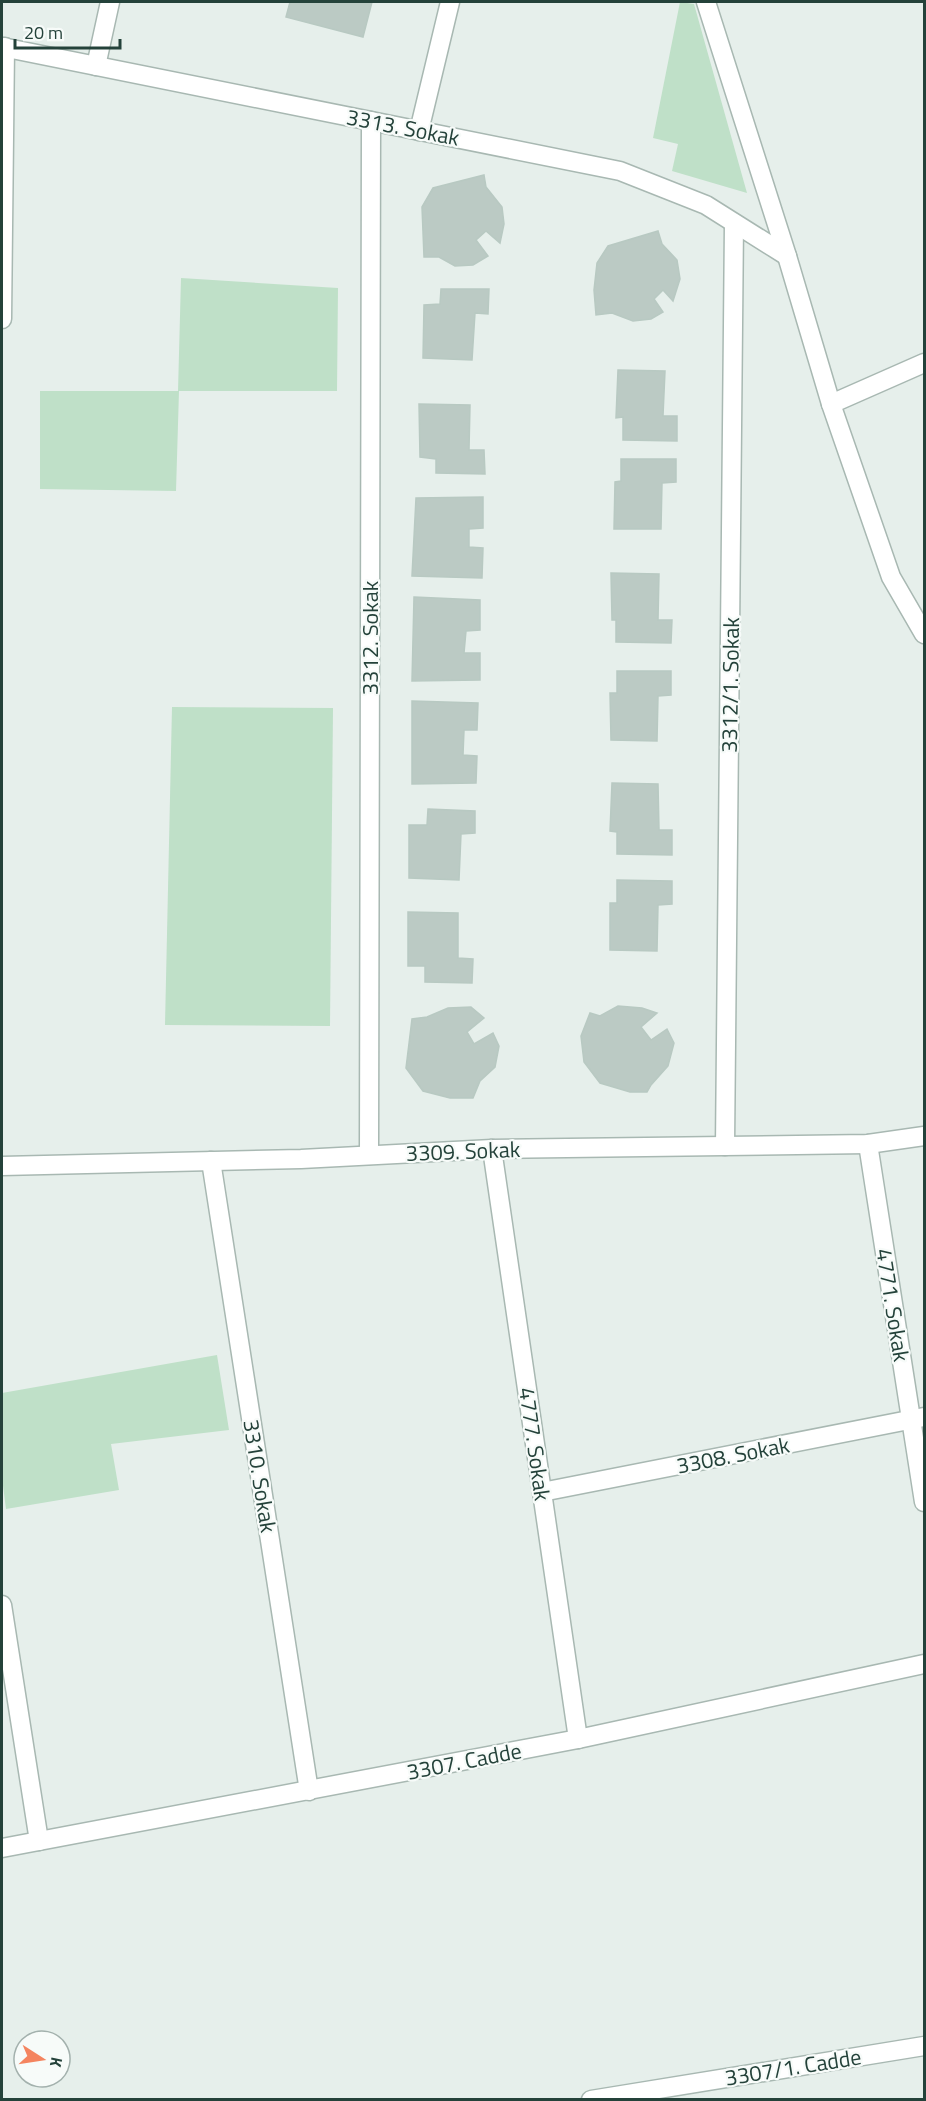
<svg xmlns="http://www.w3.org/2000/svg" width="926" height="2101" font-family="'Titillium Web',sans-serif">
  <rect width="100%" height="100%" fill="#e6efeb"/>
  <!-- green -->
  <g fill="#bfe0c8">
    <polygon points="680,2 694,4 747,193 672,171 678,144 653,138"/>
    <polygon points="181,278 338,288 337,391 179,391 176,491 40,489 40,391 178,391"/>
    <polygon points="172,707 333,708 330,1026 165,1025"/>
    <polygon points="217,1355 229,1430 111,1444 119,1490 6,1509 2,1478 2,1393"/>
  </g>
  <!-- building -->
  <g fill="#bbcac4" stroke="#b8c9c2" stroke-width="1.5">
    <polygon points="290,2 372,2 363,37 286,17"/>
    <polygon points="484,175 486,187 502,207 504,224 500,243 486,231 476,240 488,256 473,265 455,266 439,257 424,257 422,207 433,188"/>
    <polygon points="658,231 662,244 677,260 680,279 673,301 663,290 654,299 663,312 651,319 633,321 612,313 596,315 594,290 597,263 608,246"/>
    <polygon points="441,289 489,289 488,314 475,313 472,360 423,358 424,305 440,304"/>
    <polygon points="618,370 665,371 663,416 677,416 677,441 623,440 623,417 616,418"/>
    <polygon points="419,404 470,405 469,450 484,450 485,474 436,473 436,459 420,457"/>
    <polygon points="621,459 676,459 676,482 662,483 661,529 614,529 615,482 621,481"/>
    <polygon points="483,497 483,528 469,529 469,547 483,548 482,578 412,576 416,498"/>
    <polygon points="611,573 659,574 658,620 672,620 671,643 616,642 616,620 612,620"/>
    <polygon points="414,597 480,600 480,630 466,631 464,653 480,653 480,680 412,681"/>
    <polygon points="617,671 671,671 671,695 658,696 657,741 611,740 610,693 617,693"/>
    <polygon points="412,701 478,703 477,730 464,730 463,755 477,756 476,783 412,784"/>
    <polygon points="612,783 658,784 659,830 672,830 672,855 617,854 617,832 610,831"/>
    <polygon points="428,809 475,811 475,833 461,834 459,880 409,878 409,825 427,825"/>
    <polygon points="617,880 672,881 672,904 658,905 657,951 610,950 610,903 617,903"/>
    <polygon points="408,912 458,913 458,958 473,959 472,983 425,982 425,966 408,966"/>
    <polygon points="618,1006 642,1008 657,1013 641,1027 651,1040 667,1029 674,1043 668,1066 651,1085 647,1092 630,1092 600,1083 584,1062 581,1036 590,1013 600,1016"/>
    <polygon points="471,1007 484,1018 467,1032 474,1044 493,1033 499,1046 495,1067 480,1081 473,1098 450,1098 423,1091 406,1068 412,1019 427,1017 448,1008"/>
  </g>
  <g fill="none" stroke-linecap="round" stroke-linejoin="round">
    <defs>
      <g id="minor">
        <polyline points="706,2 787,256 831,404 891,577 924,634"/>
        <polyline points="2,47 620,171 706,205 787,256"/>
        <polyline points="96,66 110,2"/>
        <polyline points="419,131 450,2"/>
        <polyline points="2,319 5,47"/>
        <polyline points="831,404 924,363"/>
        <polyline points="868,1144 924,1502"/>
        <polyline points="725,1146 734,223"/>
        <polyline points="492,1149 578,1739"/>
        <polyline points="369,1155 371,121"/>
        <polyline points="211,1161 309,1791"/>
        <polyline points="2,1166 301,1159 492,1149 868,1144 924,1136"/>
        <polyline points="542,1492 924,1417"/>
        <polyline points="2,1605 39,1841"/>
        <polyline points="2,1848 578,1739 924,1664"/>
        <polyline points="591,2100 924,2046"/>
      </g>
    </defs>
    <!-- minor casing -->
    <use href="#minor" stroke="#a8b8b2" stroke-width="21"/>
    <!-- minor -->
    <use href="#minor" stroke="#fff" stroke-width="18"/>
  </g>
  <g text-anchor="middle" stroke-width="4.5" stroke-linejoin="round" paint-order="stroke">
    <!-- street labels -->
    <g font-size="22" fill="#24423a" stroke="#f7fbf9">
      <text transform="translate(403 127) rotate(11)" y="8">3313. Sokak</text>
      <text transform="translate(370 638) rotate(-90)" y="8">3312. Sokak</text>
      <text transform="translate(730 685) rotate(-89)" y="8">3312/1. Sokak</text>
      <text transform="translate(463 1151) rotate(-2)" y="8">3309. Sokak</text>
      <text transform="translate(893 1305) rotate(81)" y="8">4771. Sokak</text>
      <text transform="translate(535 1444) rotate(82)" y="8">4777. Sokak</text>
      <text transform="translate(733 1455) rotate(-11)" y="8">3308. Sokak</text>
      <text transform="translate(260 1476) rotate(81)" y="8">3310. Sokak</text>
      <text transform="translate(464 1761) rotate(-11)" y="8">3307. Cadde</text>
      <text transform="translate(793 2067) rotate(-9)" y="8">3307/1. Cadde</text>
    </g>
  </g>
  <!-- border -->
  <rect width="926" height="2101" fill="none" stroke="#24423a" stroke-width="6"/>
  <!-- north arrow -->
  <g transform="translate(42 2059) rotate(102)"><circle r="28" fill="#f7fbf9" stroke="#a3b1ad" stroke-width="1.5"/>
  <path d="M0-4.5L10 22L0 15L-10 22Z" fill="#f4845f"/>
  <text y="-9" font-size="16" font-weight="bold" text-anchor="middle" fill="#24423a">K</text>
  </g>
  <!-- scale -->
  <path d="M15 39v9h105v-9" fill="none" stroke="#24423a" stroke-width="3"/>
  <text x="24" y="39" font-size="18" fill="#24423a" stroke="#f7fbf9" stroke-width="4.5" paint-order="stroke">20 m</text>
</svg>
